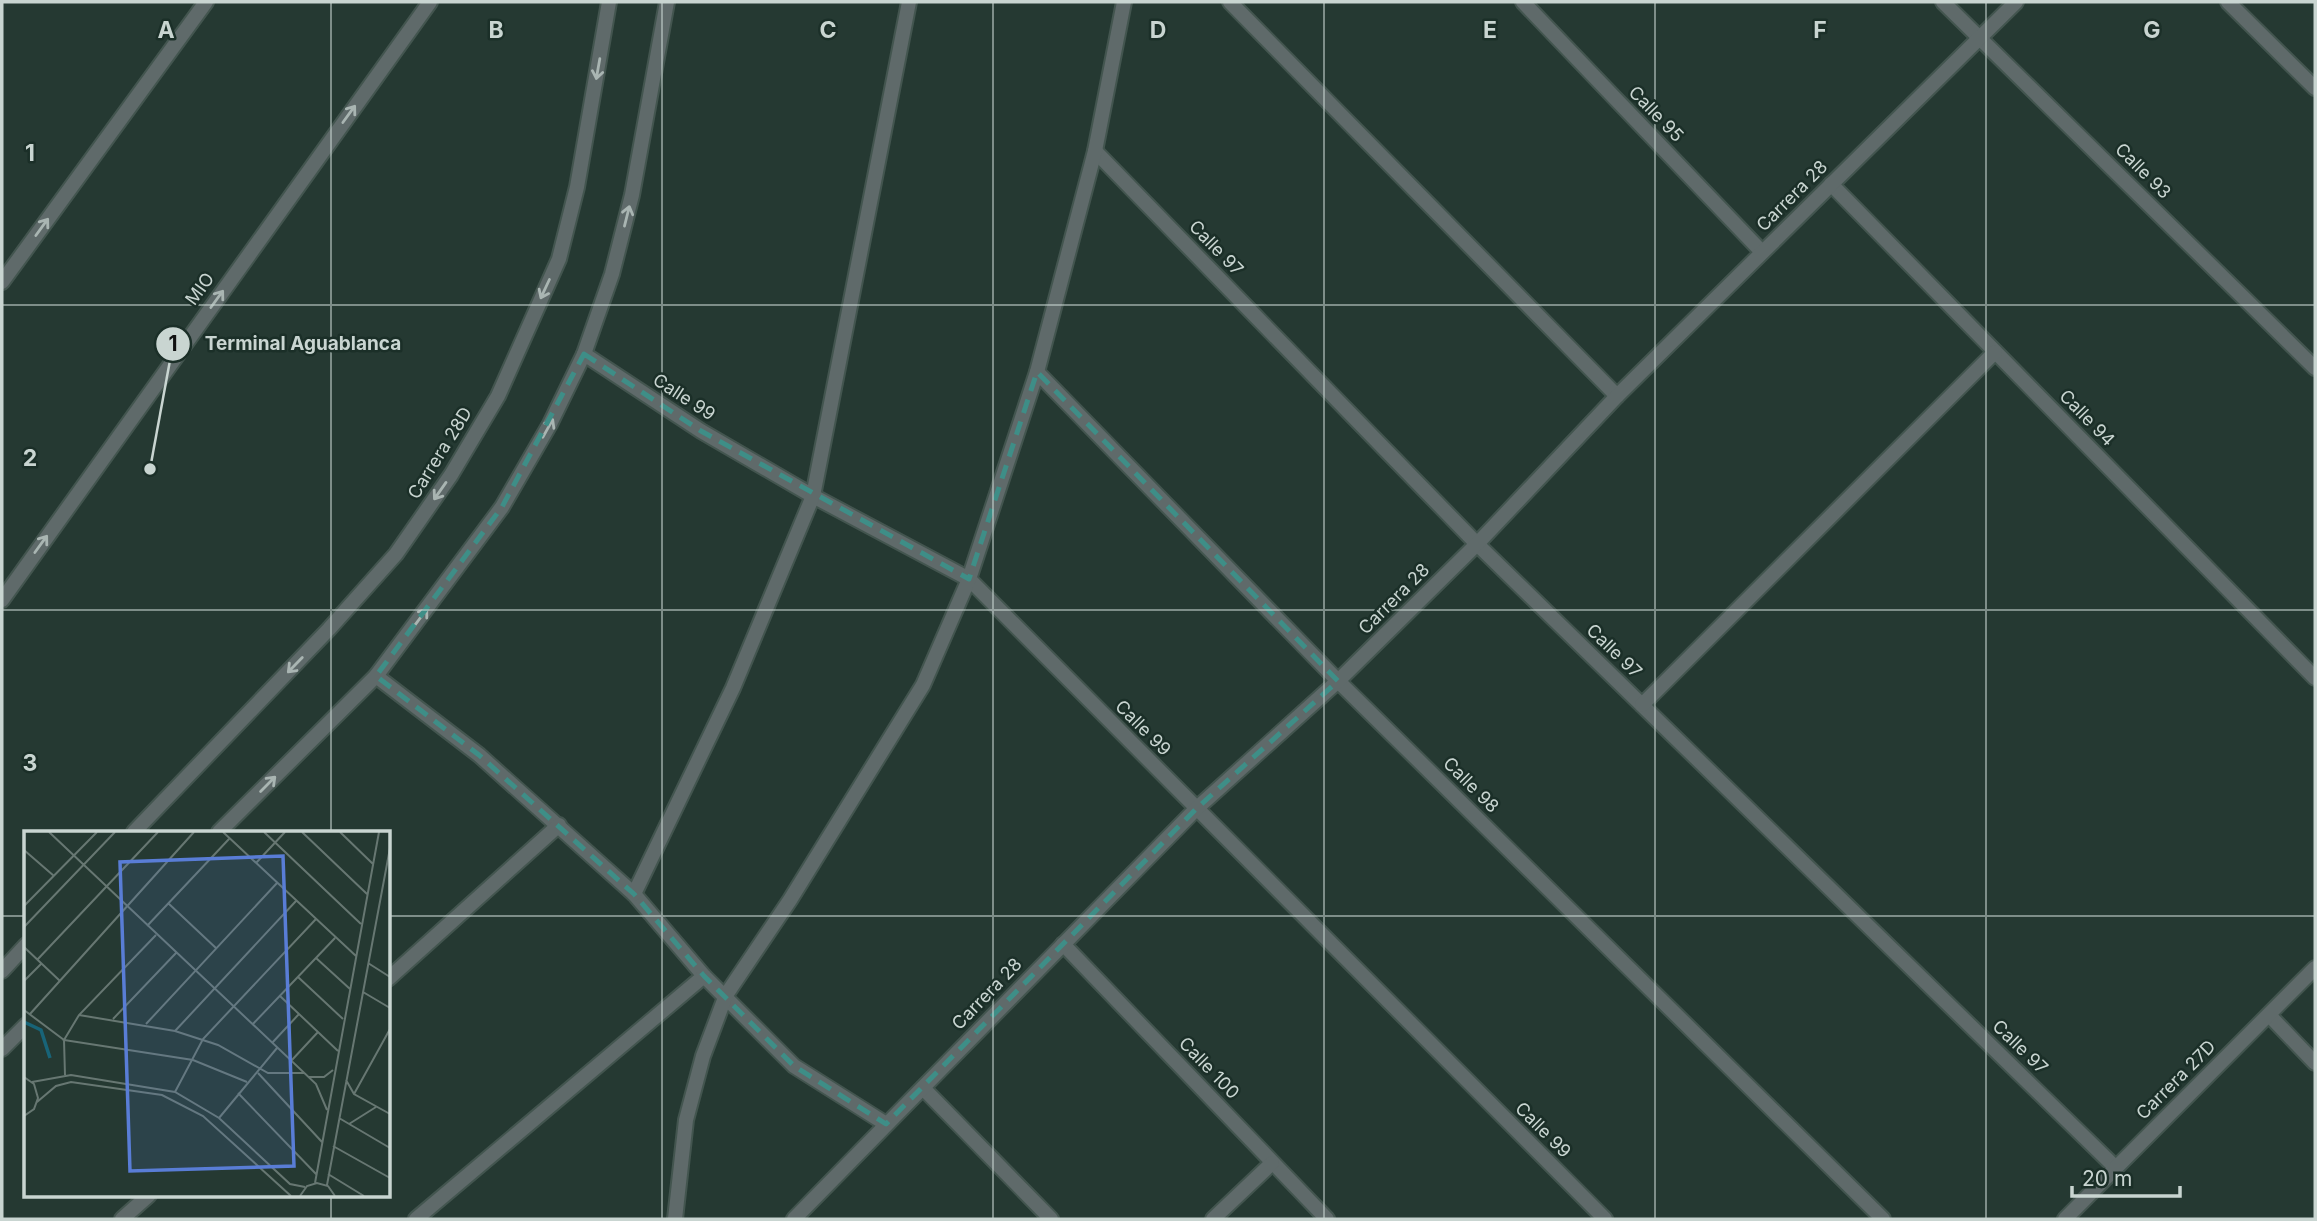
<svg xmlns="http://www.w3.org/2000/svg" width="2317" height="1221" font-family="Inter,sans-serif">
  <rect width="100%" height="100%" fill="#253932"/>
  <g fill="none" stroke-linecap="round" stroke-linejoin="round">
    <defs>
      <g id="service">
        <polyline points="2,282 206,2"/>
        <polyline points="2,600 430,2"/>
      </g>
      <g id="minor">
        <polyline points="1230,2 1617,396"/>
        <polyline points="1523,2 1762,252"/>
        <polyline points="1943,2 2315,368"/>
        <polyline points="2228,2 2315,88"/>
        <polyline points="1095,151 1477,544 2116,1168"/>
        <polyline points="1831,184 2315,678"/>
        <polyline points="584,354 701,431 813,496 969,579 1605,1219"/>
        <polyline points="1037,372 1338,681 1883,1219"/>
        <polyline points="376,676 479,755 634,894 704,976 794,1066 886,1124"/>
        <polyline points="1642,705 1995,352"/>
        <polyline points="634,894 733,688 813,496 909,2"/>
        <polyline points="1063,944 1327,1219"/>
        <polyline points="388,979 559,825"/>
        <polyline points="2269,1015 2315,1063"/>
        <polyline points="923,1088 1051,1219"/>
        <polyline points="122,1219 149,1195"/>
        <polyline points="416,1219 704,976"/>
        <polyline points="675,1219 686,1120 703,1056 726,995 790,900 923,685 969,579 1037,372 1095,151 1124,2"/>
        <polyline points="1213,1219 1272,1163"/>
        <polyline points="2065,1219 2315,968"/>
      </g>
      <g id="tertiary">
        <polyline points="134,832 329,629 396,554 451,475 498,396 559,259 577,187 609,2"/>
        <polyline points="219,832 376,676 502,507 550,424 584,354 612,274 632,195 667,2"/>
        <polyline points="2,971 26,945"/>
        <polyline points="2,1049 26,1025"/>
        <polyline points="794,1219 1196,809 1338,681 1477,544 1617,396 2016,2"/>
      </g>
    </defs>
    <!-- service casing -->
    <use href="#service" stroke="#43554f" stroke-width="18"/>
    <!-- minor casing -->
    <use href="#minor" stroke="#43554f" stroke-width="18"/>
    <!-- tertiary casing -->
    <use href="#tertiary" stroke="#43554f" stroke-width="18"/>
    <!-- service -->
    <use href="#service" stroke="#5f6a6a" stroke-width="14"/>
    <!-- minor -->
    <use href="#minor" stroke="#5f6a6a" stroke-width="14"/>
    <!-- tertiary -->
    <use href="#tertiary" stroke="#5f6a6a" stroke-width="14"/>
  </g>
  <!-- one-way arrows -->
  <defs><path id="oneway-shaft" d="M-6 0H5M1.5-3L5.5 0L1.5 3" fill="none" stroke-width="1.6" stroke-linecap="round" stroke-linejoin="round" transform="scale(1.75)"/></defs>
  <g stroke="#a9b5b2">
    <use href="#oneway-shaft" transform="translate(598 69) rotate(100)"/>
    <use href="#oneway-shaft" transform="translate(349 114) rotate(-54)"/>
    <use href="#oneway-shaft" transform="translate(627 216) rotate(-76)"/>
    <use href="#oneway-shaft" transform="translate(42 227) rotate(-54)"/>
    <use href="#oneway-shaft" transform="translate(545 289) rotate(115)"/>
    <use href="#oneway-shaft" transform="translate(217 299) rotate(-54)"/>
    <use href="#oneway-shaft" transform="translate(548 428) rotate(-61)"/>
    <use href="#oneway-shaft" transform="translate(440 491) rotate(125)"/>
    <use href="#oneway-shaft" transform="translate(41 544) rotate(-54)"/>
    <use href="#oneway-shaft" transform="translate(421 617) rotate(-53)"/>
    <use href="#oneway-shaft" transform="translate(295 665) rotate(134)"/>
    <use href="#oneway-shaft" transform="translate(268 784) rotate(-45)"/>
  </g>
  <!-- marked area -->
  <path fill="none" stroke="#3e8e87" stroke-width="5" stroke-dasharray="14 9" stroke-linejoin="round" d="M584,354L701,431L969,579L1037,372L1338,681L1196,809L886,1124L794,1066L704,976L634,894L479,755L376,676L502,507Z"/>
  <!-- grid -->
  <path fill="none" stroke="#c9d5d1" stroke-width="2" stroke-opacity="0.55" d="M331,2V832M662,2V1219M993,2V1219M1324,2V1219M1655,2V1219M1986,2V1219M2,305H2315M2,610H2315M2,916H26M388,916H2315M331,1195V1219"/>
  <g text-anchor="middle" stroke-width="5" stroke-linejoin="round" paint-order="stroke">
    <!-- street labels -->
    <g font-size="18" fill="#c9d5d1" stroke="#1b2f28">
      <text transform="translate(1656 114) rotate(46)" y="6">Calle 95</text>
      <text transform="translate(2143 171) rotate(45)" y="6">Calle 93</text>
      <text transform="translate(1792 196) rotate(-45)" y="6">Carrera 28</text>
      <text transform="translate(1216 248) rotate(46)" y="6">Calle 97</text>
      <text transform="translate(200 289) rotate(-54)" y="6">MIO</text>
      <text transform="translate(684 397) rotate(33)" y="6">Calle 99</text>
      <text transform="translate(2087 418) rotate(46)" y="6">Calle 94</text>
      <text transform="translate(440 453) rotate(-58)" y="6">Carrera 28D</text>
      <text transform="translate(1394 599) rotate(-45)" y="6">Carrera 28</text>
      <text transform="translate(1614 651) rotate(44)" y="6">Calle 97</text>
      <text transform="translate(1143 728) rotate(45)" y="6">Calle 99</text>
      <text transform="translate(1471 785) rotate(45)" y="6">Calle 98</text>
      <text transform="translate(987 994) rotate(-46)" y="6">Carrera 28</text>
      <text transform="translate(2020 1047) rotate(44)" y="6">Calle 97</text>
      <text transform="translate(1209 1068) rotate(46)" y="6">Calle 100</text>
      <text transform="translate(2176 1080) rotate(-45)" y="6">Carrera 27D</text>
      <text transform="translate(1543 1130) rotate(45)" y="6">Calle 99</text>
    </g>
  </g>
  <!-- overview -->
  <g transform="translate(24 831)">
    <rect width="366" height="366" fill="#253932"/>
    <path fill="none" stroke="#186478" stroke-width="3.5" d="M0,191L17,199L26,227"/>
    <path fill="none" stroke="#677772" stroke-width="2" d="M25,1L292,253L303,279M199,1L332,125M240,1L337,93M278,1L343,63M316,1L349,33M0,19L30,45M232,32L261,1M144,72L193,118M0,75L73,1M123,95L205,8M0,96L91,1M132,104L55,184L40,209L169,229L223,251M0,116L36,150M292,127L326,158M13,129L134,1M344,132L366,146M274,146L319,188M0,150L17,133M339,161L366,177M256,165L314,220M0,179L40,209L41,244M6,183L170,1M55,184L151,200L194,214L244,242H280M89,188L152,122M122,193L253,52M228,194L311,107M151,200L272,70M248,212L275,183M267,230L294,201M234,242L298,311M0,246L10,253L14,267L10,278L0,285M285,246H300L309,239M322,249L330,263L366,283M8,251L47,244L151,261L195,287L266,353L281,356M151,261L179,208L292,88M214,262L293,344M330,263L366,198M13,271L32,255L47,251L138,264L179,285L267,365M195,287L253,217M315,287L366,317M325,293L352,276M309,315L366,347M304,343L340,365M291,352L355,1M303,354L366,17M276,365L283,355L293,352L304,355L311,365"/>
    <path fill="#597dd6" fill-opacity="0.15" stroke="#597dd6" stroke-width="3.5" d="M259,25L270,335L106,340L96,31Z"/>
    <rect width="366" height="366" fill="none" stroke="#c9d5d1" stroke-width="3.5"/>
  </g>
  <g font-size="23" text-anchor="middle" font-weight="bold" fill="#c9d5d1" stroke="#1b2f28" stroke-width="5" stroke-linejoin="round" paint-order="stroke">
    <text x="166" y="38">A</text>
    <text x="496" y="38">B</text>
    <text x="828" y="38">C</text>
    <text x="1158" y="38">D</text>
    <text x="1490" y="38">E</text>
    <text x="1820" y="38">F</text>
    <text x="2152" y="38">G</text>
    <text x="30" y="161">1</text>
    <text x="30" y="466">2</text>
    <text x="30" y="771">3</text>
  </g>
  <!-- callouts -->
  <path fill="none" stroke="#c9d5d1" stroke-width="2.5" d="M150 469L173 344"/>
  <g fill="#c9d5d1" stroke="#1b2f28" stroke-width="2.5">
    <circle cx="150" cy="469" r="7"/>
    <circle cx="173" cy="344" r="18"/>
  </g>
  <g font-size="21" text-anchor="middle" font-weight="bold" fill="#111">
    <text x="173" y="351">1</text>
  </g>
  <g font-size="19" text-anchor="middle" font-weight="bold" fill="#c9d5d1" stroke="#1b2f28" stroke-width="5" stroke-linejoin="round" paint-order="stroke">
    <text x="303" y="350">Terminal Aguablanca</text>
  </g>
  <!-- border -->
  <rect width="2317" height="1221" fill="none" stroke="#c9d5d1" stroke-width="7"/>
  <!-- scale -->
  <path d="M2072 1186v10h108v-10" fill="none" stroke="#c9d5d1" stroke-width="3.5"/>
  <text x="2082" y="1186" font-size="21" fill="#c9d5d1" stroke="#1b2f28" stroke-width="5" paint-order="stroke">20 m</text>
</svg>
